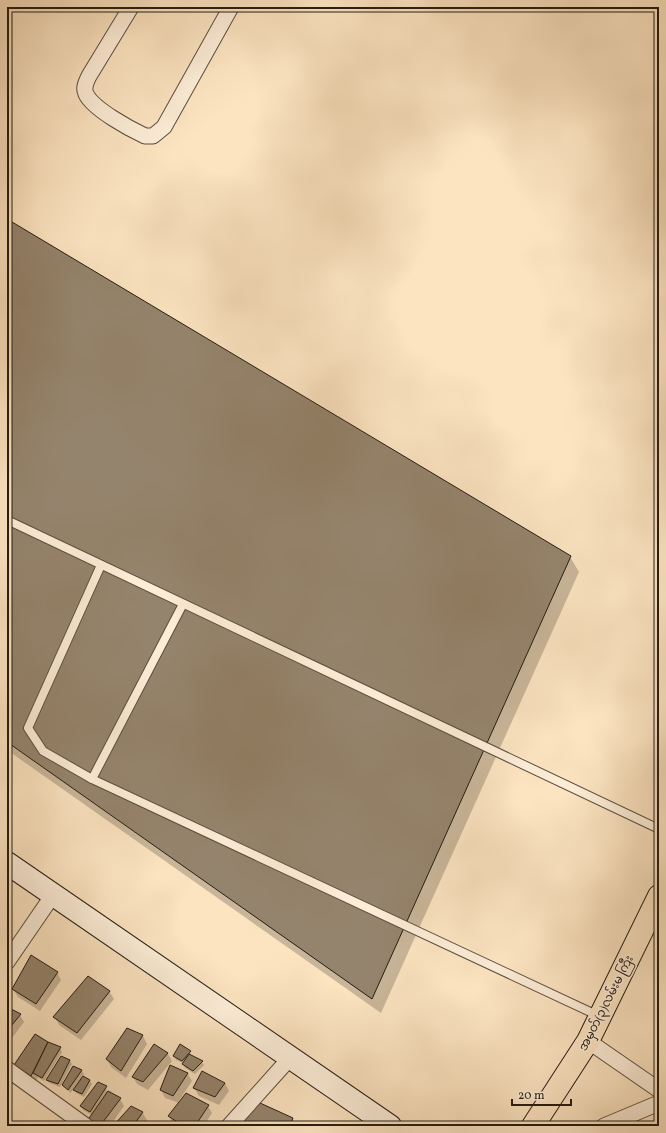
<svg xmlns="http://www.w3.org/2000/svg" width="666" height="1133" font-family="Vollkorn,'Noto Sans Myanmar',serif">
  <rect width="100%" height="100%" fill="#fce4c1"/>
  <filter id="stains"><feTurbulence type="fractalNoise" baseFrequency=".005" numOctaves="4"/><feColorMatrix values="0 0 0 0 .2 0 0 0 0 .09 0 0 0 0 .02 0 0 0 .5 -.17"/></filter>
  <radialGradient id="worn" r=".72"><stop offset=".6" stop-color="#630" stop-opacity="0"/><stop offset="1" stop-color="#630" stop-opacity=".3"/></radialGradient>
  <!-- shadow -->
  <g fill="#0003">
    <polygon points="7,220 570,557 579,572 381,1013 7,750"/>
    <polygon points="57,972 61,980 40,1011 18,997 13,989"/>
    <polygon points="109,991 114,999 81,1040 59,1025 55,1017"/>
    <polygon points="7,1009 20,1015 24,1022 12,1038 7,1035"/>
    <polygon points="127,1029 143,1036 147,1044 126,1078 111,1067 107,1059"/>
    <polygon points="35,1035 60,1048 62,1052 44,1081 38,1077 35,1083 20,1073 16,1065"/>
    <polygon points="154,1046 168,1054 172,1061 148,1090 137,1084 133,1077"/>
    <polygon points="190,1052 191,1056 202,1062 204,1065 195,1074 185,1068 183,1063 176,1060 174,1056"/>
    <polygon points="61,1057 70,1061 72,1064 60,1087 49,1083 47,1080"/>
    <polygon points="73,1067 82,1071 84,1074 82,1077 90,1081 92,1084 84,1097 76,1093 74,1089 70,1093 63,1083 64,1084"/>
    <polygon points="187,1073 192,1081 178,1102 208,1106 212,1113 204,1126 177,1126 173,1124 169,1116 179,1103 165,1098 161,1090"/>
    <polygon points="225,1083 229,1091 219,1105 199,1096 194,1088"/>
    <polygon points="106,1087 107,1092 120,1099 124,1106 110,1126 91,1126 92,1115 83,1110 81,1106"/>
    <polygon points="7,1097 12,1105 7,1111"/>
    <polygon points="142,1112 147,1120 143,1126 114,1126"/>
    <polygon points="292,1119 296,1126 241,1126"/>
  </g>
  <!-- building -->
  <g fill="#95846d" stroke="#251c12">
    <polygon points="7,219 571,556 372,999 7,742"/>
    <polygon points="31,955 58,972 36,1004 12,989"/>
    <polygon points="88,976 110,991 77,1033 53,1017"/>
    <polygon points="7,1007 21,1014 7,1031"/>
    <polygon points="127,1028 143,1035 121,1071 106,1059"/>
    <polygon points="35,1034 48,1042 31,1076 14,1065"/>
    <polygon points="48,1042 61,1047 42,1078 33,1073"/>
    <polygon points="154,1044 168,1053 143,1082 132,1077"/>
    <polygon points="180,1044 191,1051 182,1061 173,1056"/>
    <polygon points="189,1054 203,1061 193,1071 182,1064"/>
    <polygon points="61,1056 70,1060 58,1084 46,1080"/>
    <polygon points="170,1065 188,1073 173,1096 160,1090"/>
    <polygon points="73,1066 82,1070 68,1090 62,1085"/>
    <polygon points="202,1071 225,1083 215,1097 193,1088"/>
    <polygon points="83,1076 90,1080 82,1094 73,1090"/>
    <polygon points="98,1082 107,1086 90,1112 80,1106"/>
    <polygon points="108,1091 121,1098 100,1126 96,1126 87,1121"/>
    <polygon points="186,1093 209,1105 195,1126 184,1126 168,1116"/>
    <polygon points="249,1098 293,1118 290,1126 240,1126"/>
    <polygon points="131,1106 143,1112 133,1126 113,1126"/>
  </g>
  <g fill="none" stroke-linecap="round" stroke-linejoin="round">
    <defs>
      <g id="lane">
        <polyline points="7,520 659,829"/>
        <polyline points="101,565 28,728 43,751 92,779 599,1016"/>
        <polyline points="92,779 183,604"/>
      </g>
      <g id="street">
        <path d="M131,7L89,76C86,82 83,88 86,94C93,109 130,129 145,136H153L164,127L231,7"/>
        <polyline points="7,962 53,895"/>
        <polyline points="588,1041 659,1090"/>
        <polyline points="7,1069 86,1126"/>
        <polyline points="229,1126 290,1058"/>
        <polyline points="604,1126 659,1103"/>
      </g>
      <polyline id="secondary" points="7,863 390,1126"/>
      <polyline id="primary" points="533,1126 588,1041 659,896"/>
    </defs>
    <!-- lane casing -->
    <use href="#lane" stroke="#5b4e3e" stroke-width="10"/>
    <!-- street casing -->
    <use href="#street" stroke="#5b4e3e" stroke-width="17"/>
    <!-- secondary casing -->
    <use href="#secondary" stroke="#251c12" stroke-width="24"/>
    <!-- primary casing -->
    <use href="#primary" stroke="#251c12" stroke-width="24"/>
    <!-- lane -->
    <use href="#lane" stroke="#fdedd7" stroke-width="8"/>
    <!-- street -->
    <use href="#street" stroke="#fdedd7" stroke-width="15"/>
    <!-- secondary -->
    <use href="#secondary" stroke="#fdedd7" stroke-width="22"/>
    <!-- primary -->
    <use href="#primary" stroke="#fce4c1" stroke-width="22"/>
  </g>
  <g text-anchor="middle" stroke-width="3" stroke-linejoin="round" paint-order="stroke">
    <!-- street labels -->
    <g font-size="12" fill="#251c12" stroke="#fdedd7">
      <text transform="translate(606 1003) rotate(-63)" y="4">အမှတ်(၃)လမ်းမ ကြီး</text>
    </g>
  </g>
  <!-- margin -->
  <rect width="666" height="1133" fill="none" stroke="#fce4c1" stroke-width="24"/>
  <rect x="8" y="8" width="650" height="1117" fill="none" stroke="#251c12" stroke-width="2"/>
  <rect x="12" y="12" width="642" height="1109" fill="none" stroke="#251c12"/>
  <!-- scale -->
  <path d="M512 1099v6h59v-6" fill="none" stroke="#251c12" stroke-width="2"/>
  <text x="518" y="1099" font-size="12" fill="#251c12" stroke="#fdedd7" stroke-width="3" paint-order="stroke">20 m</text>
  <rect width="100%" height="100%" filter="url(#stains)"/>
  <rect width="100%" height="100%" fill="url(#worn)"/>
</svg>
